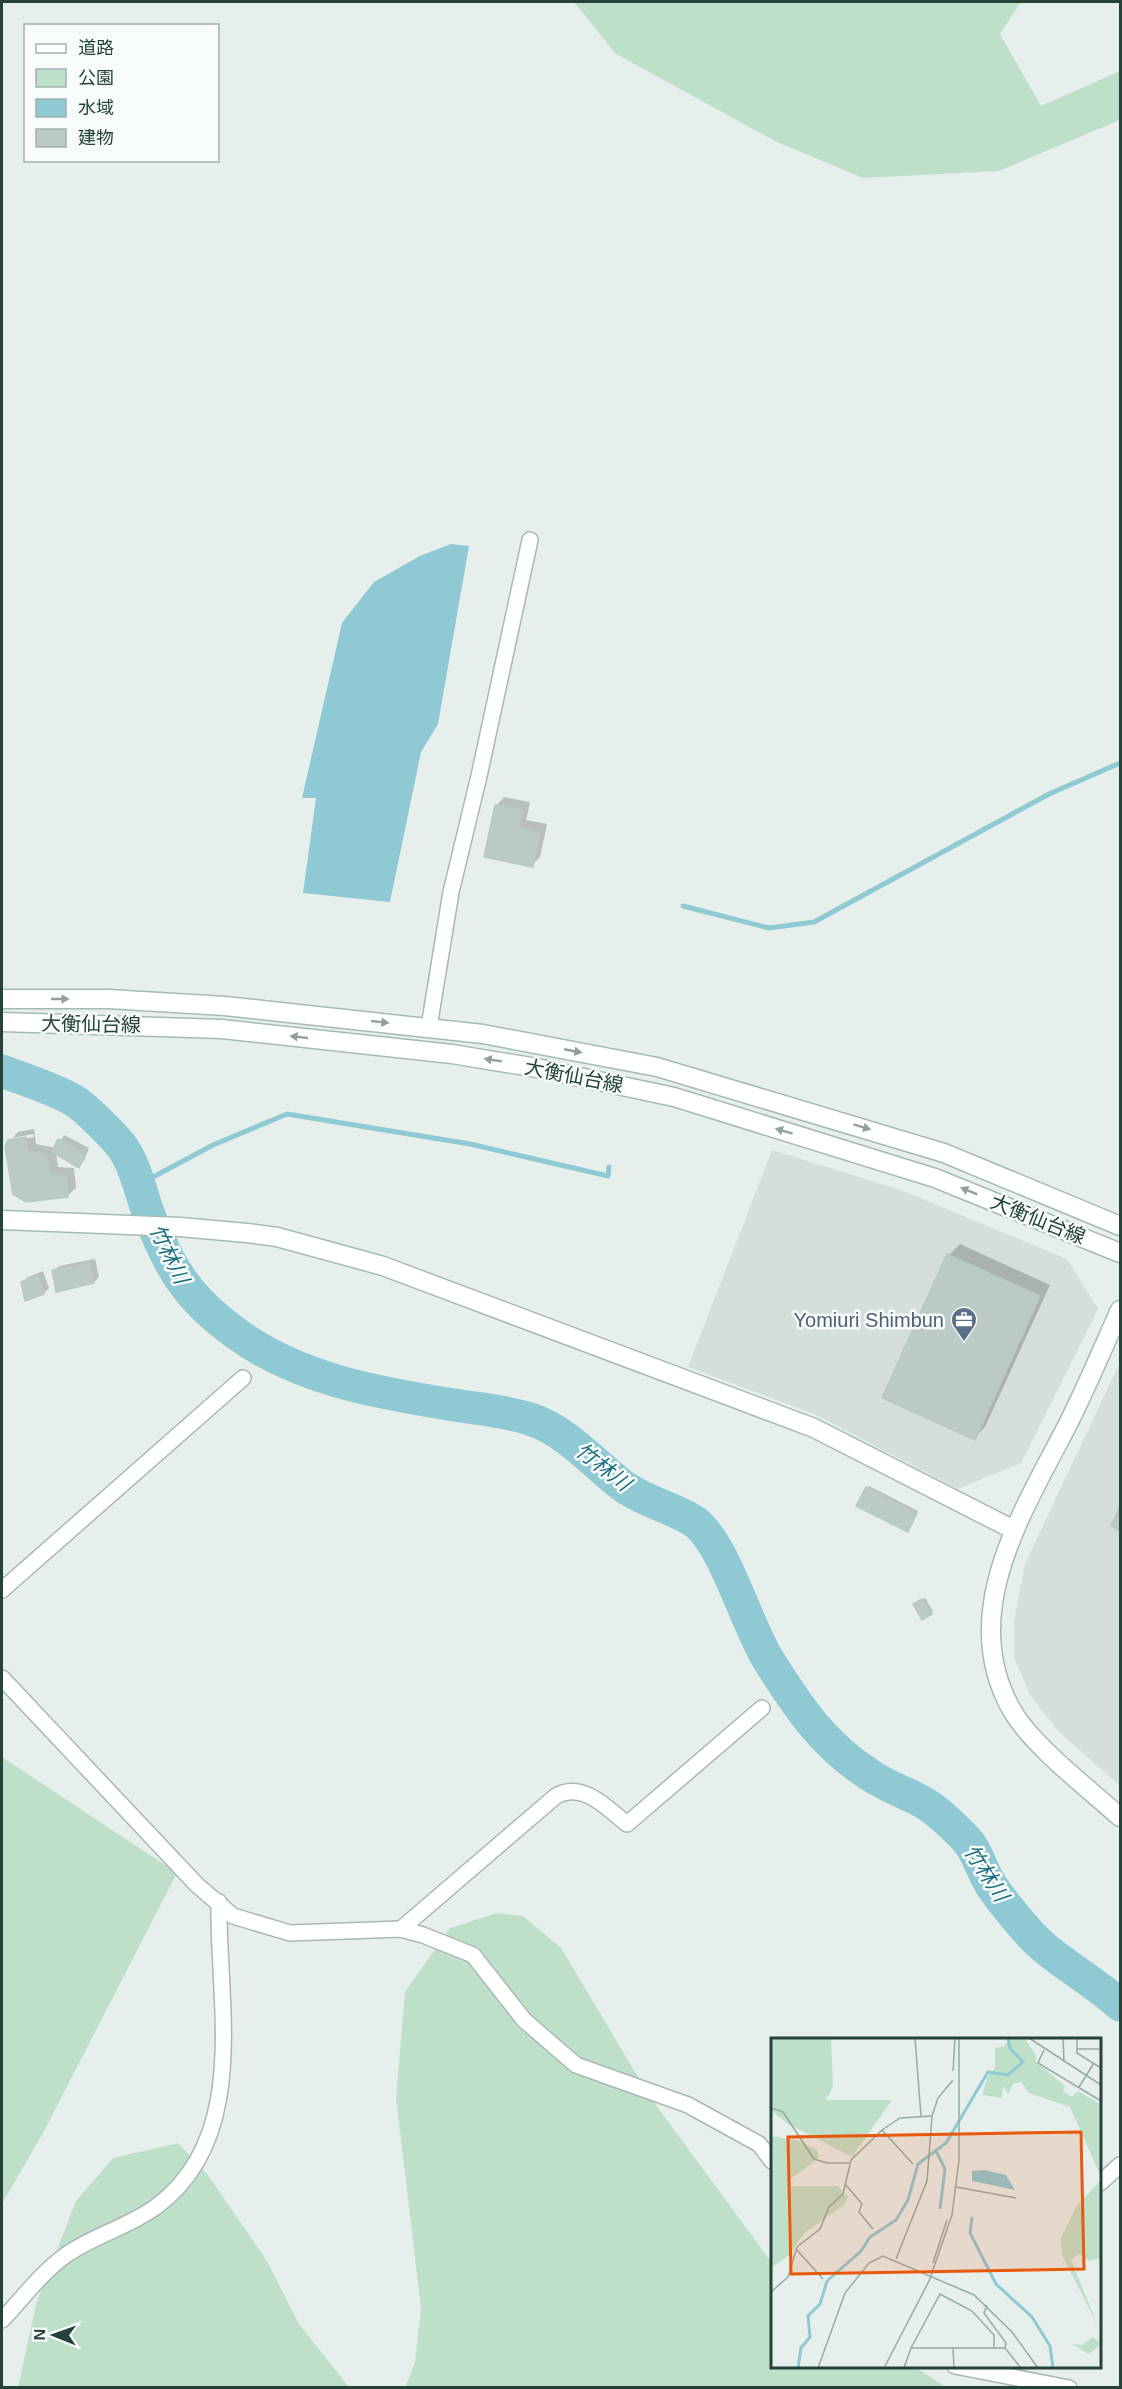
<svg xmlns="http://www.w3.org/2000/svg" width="1122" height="2389" font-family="Arial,'Noto Sans JP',sans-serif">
  <rect width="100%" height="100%" fill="#e6efeb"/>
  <!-- built -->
  <g fill="#d4dfda">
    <polygon points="772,1150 901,1190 1067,1259 1098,1309 1021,1463 958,1489 814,1414 688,1367"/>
    <polygon points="1120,1362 1120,1786 1058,1731 1030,1695 1014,1657 1014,1621 1025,1564"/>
  </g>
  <!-- green -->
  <g fill="#bfe0c8">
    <polygon points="574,2 1021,2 1000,34 1041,106 1120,71 1120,120 999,171 863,178 777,142 616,54"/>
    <polygon points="2,1757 177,1873 43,2133 2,2204"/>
    <polygon points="497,1913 523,1916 561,1948 650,2097 772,2263 772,2366 915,2367 946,2387 405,2388 415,2362 421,2308 396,2098 405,1992 450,1928"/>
    <polygon points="178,2143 208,2175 267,2261 299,2324 349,2387 18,2388 36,2304 76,2201 113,2158"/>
  </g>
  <!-- water -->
  <polygon fill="#8ec9d4" points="451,544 469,546 438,724 421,752 390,902 303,893 316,798 302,798 342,623 374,582 420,556"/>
  <!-- shadow -->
  <g fill="#0003" fill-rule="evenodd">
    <polygon points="504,797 530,802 526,820 547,824 540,857 532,865 496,806"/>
    <path d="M34,1129L36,1144L56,1148L64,1135L89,1148L84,1161L79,1166L56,1152L58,1167L74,1168L76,1188L67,1196L10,1141L18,1132ZM33,1134L34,1137L13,1141V1138Z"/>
    <polygon points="960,1244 1050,1285 985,1427 974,1438 949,1255"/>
    <polygon points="95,1259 99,1277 94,1282 54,1271 59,1266"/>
    <polygon points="43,1271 49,1288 44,1293 22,1282 28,1277"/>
    <polygon points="869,1486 918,1511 909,1528 867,1488"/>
    <polygon points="925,1598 933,1611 931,1613 917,1603"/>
  </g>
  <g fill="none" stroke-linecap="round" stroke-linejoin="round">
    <!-- stream -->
    <g stroke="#8ec9d4" stroke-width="5">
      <polyline points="683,906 769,928 814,922 1049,794 1120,763"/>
      <polyline points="140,1184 213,1145 287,1114 470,1144 608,1176 609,1167"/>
    </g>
    <!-- river -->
    <path stroke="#8ec9d4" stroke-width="33" d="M2,1071C25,1080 51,1088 73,1100C84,1106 115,1137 123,1148C136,1167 140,1191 148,1212C169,1268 188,1299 237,1334C300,1380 379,1393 454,1405C479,1409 506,1411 530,1419C567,1431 593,1463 623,1486C644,1501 670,1507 692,1520C723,1538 747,1627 769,1661C798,1707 823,1745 870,1775C893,1791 921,1796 943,1817C952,1825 963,1835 970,1844C979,1857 983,1873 991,1885C1002,1902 1017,1919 1030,1934C1056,1962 1092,1979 1120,2005"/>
  </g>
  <!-- building -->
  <g fill="#bbcac4" stroke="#b8c9c2" stroke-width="1.5">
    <polygon points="495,805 523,810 519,828 540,832 533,867 484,857"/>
    <polygon points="26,1137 28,1152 47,1155 50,1174 67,1176 68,1197 26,1202 13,1194 5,1147 8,1140"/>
    <polygon points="58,1139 85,1154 79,1168 52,1152"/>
    <polygon points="947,1254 1040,1296 975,1440 882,1398"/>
    <polygon points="90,1263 94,1283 56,1292 52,1270"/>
    <polygon points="38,1276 44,1294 25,1301 21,1282"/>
    <polygon points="866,1487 917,1513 908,1532 856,1506"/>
    <polygon points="1120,1507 1120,1531 1111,1526"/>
    <polygon points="922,1599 932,1614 922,1620 913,1604"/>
  </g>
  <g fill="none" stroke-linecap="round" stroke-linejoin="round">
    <defs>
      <g id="street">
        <polyline points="429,1027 451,892 479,776 530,540"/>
        <polyline points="2,1590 243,1378"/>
        <polyline points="2,1678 197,1885 233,1916 290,1933 401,1929 423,1935 473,1955 524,2020 576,2065 688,2105 759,2144 772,2161"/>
        <path d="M401,1929L556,1796C583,1781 607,1808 627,1824L762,1708"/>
        <polyline points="1100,2183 1120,2165"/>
        <path d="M2,2320C22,2299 42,2272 66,2255C94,2235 129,2227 157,2206C251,2136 217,2001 219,1902"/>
        <polyline points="955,2366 1069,2388"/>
      </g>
      <g id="secondary">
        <polyline points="2,999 108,999 225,1006 483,1034 657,1067 944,1153 1120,1226"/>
        <polyline points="2,1022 222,1029 452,1054 537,1068 674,1097 935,1178 1120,1253"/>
        <polyline points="2,1220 180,1227 247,1233 277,1237 383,1266 814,1428 1014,1530"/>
        <path d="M1120,1310C1103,1348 1087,1386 1069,1422C1024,1510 955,1614 1013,1712C1034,1747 1089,1789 1120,1817"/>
      </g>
    </defs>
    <!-- street casing -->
    <use href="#street" stroke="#a8b8b2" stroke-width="18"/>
    <!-- secondary casing -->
    <use href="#secondary" stroke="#a4bbb3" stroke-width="21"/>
    <!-- street -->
    <use href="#street" stroke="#fff" stroke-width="15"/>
    <!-- secondary -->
    <use href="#secondary" stroke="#fff" stroke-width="18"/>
  </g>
  <!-- one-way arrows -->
  <defs><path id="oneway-solid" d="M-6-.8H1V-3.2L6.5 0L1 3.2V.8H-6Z" transform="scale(1.5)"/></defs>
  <g fill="#92a09c">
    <use href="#oneway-solid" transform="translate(60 999)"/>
    <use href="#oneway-solid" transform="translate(380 1022) rotate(6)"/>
    <use href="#oneway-solid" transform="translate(299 1037) rotate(-174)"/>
    <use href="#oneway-solid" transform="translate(573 1051) rotate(11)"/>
    <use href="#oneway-solid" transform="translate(493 1060) rotate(-171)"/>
    <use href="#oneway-solid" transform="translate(862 1127) rotate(17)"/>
    <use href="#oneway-solid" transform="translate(784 1131) rotate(-163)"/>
    <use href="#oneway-solid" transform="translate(969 1191) rotate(-158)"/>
  </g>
  <!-- icons -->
  <defs>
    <symbol id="office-pin" viewBox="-11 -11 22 30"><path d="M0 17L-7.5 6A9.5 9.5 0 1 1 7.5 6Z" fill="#5c6f8a" stroke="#f7fbf9"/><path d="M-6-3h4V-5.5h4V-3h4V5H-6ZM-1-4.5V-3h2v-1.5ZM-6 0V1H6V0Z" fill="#fff"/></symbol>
  </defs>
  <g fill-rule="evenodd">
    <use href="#office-pin" x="949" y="1305" width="30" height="40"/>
  </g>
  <g text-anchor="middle" stroke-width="5" stroke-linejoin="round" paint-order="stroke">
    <!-- street labels -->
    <g font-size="20" fill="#24423a" stroke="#f7fbf9">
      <text transform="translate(91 1024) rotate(1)" y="7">大衡仙台線</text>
      <text transform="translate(574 1076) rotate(11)" y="7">大衡仙台線</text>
      <text transform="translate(1038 1219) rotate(22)" y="7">大衡仙台線</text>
    </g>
    <!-- service labels -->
    <g font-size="20" fill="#4e5e75" stroke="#f7fbf9" text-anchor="end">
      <text x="944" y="1327">Yomiuri Shimbun</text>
    </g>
    <!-- water labels -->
    <g font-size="21" font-style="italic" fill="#1c6f80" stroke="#f7fbf9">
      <text transform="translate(169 1254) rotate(64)" y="7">竹林川</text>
      <text transform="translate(603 1467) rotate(38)" y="7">竹林川</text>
      <text transform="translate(986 1873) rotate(57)" y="7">竹林川</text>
    </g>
  </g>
  <!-- overview -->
  <g transform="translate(771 2038)">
    <rect width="330" height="330" fill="#e6efeb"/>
    <path d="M0,0H60L62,48L55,62H121L81,119L17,86L0,72ZM240,0H253L265,17V24L294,48L292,53L301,59L307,53L330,67V139L299,69L258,55L250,44L242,46L237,56L232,48L231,60L211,57L217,38L224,31V10L233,8ZM0,98L28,103L46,112L48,120L18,142L19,148H67L77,159L73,167L33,195L18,217L0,230ZM330,142V220L318,223L308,216L300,222L327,288L291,217L290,200L305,169ZM322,299L330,306L318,316L301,306L311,307Z" fill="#bfe0c8"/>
    <path d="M213,132L235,137L244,152L201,143V133Z" fill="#8ec9d4"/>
    <path fill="none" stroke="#8ec9d4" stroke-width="3" d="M165,113L174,131L169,171M201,179L199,195L225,246L261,279L279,308L282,330M27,330L30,310L39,299L37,278L49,266L56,243L90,213L99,199L125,182L137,162L147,126L175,105L217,34L237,37L252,24L239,10L237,0"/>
    <path fill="none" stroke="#98aaa4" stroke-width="1.5" d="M144,0L150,78M258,0L330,47M292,0L293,24M306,0V15L330,30M306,11H330M273,12L267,25L330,63M182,33L184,0M308,49L323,25M0,70L12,74L43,121L56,125H78M111,92L142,126M75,147L91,166L88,174L102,191M185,149L245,160M25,211L52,241M125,221L156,143L161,78M162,225L176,182M0,254L17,239L26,209L49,191L58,169L72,156L80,122L111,92L129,80L161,78L167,60L182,42M216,267L213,275L235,305L234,310M140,310L169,256L201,273L223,297V310M47,330L74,255L98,225L112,218L203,257L241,294L267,330M113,330L158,243L181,177L188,122V0M133,330L140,310H182M183,330L182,310H234L250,330"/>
    <path fill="#e8590c" fill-opacity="0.15" stroke="#e8590c" stroke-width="3" d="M310,94L313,231L20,236L17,99Z"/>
    <rect width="330" height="330" fill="none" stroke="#24423a" stroke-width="3"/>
  </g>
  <!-- border -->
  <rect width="1122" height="2389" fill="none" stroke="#24423a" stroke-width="6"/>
  <!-- legend -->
  <rect x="24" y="24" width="195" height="138" fill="#f7fbf9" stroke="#a3b1ad" stroke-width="1.5"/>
  <rect x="36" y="44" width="30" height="9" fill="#ffffff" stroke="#a3b1ad" stroke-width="1.5"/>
  <text x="78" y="54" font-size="18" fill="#24423a">道路</text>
  <rect x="36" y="69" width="30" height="18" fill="#bfe0c8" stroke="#a3b1ad" stroke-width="1.5"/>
  <text x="78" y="84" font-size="18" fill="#24423a">公園</text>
  <rect x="36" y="99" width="30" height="18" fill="#8ec9d4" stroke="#a3b1ad" stroke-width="1.5"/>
  <text x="78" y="114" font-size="18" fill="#24423a">水域</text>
  <rect x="36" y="129" width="30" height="18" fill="#bbcac4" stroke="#a3b1ad" stroke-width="1.5"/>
  <text x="78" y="144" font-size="18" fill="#24423a">建物</text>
  <!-- north arrow -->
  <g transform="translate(54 2335) rotate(271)" stroke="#f7fbf9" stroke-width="4.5" paint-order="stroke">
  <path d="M0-4.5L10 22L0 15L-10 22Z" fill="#24423a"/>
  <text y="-9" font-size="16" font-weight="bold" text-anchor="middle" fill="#24423a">N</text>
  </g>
</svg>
